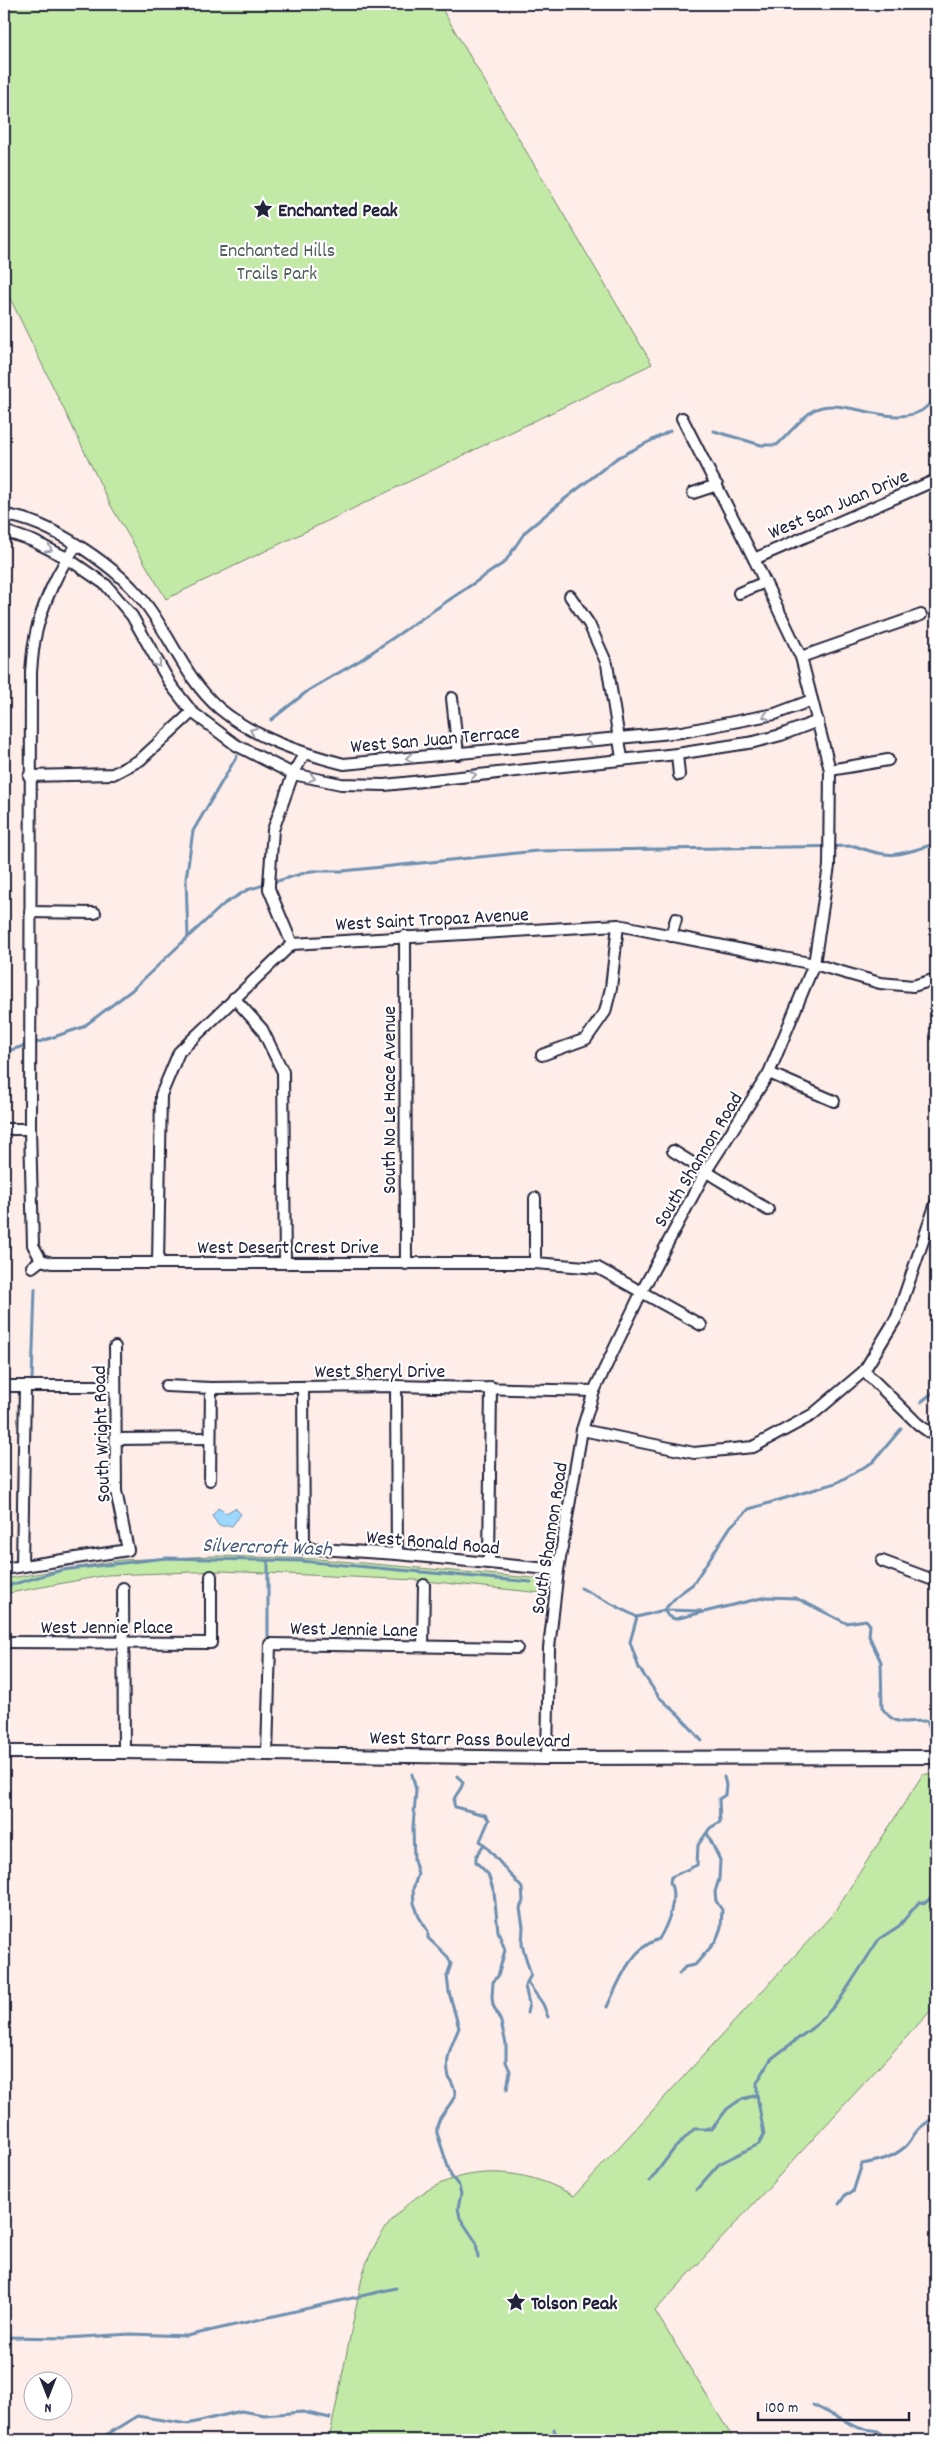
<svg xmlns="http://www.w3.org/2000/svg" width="940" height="2444" font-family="Dekko,sans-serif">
  <rect width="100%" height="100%" fill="#feede8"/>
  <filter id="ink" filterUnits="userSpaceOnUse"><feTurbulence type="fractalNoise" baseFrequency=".02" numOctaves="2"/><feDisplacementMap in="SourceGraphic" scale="10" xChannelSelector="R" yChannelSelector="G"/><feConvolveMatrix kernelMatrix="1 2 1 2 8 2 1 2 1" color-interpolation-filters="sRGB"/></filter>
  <g filter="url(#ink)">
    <!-- green -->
    <g fill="#c2eaa6" stroke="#728670">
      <polygon points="4,4 439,4 652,364 166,599 111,506 4,286"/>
      <polygon points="215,1556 317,1559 543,1579 542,1593 416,1580 222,1571 107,1575 4,1594 4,1579 122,1560"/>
      <path d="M923,1774H936V2005L655,2311L734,2440H329L363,2273C394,2179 489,2146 574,2196L833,1914Z"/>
    </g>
    <!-- water -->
    <polygon fill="#9ed8ff" stroke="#6c8fb1" points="218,1508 226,1513 235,1508 241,1514 232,1526 219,1526 212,1516"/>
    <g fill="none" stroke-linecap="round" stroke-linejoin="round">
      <!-- stream -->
      <g stroke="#6c8fb1" stroke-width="3">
        <path d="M714,431L761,445H777C786,437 805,414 814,410C842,395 887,428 921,411C926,408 931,402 936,399"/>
        <polyline points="271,720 309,690 359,661 505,562 525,532 566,498 617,458 670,431"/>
        <path d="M188,937L224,904L247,890L311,871H343L537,851L855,846C889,859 897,856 931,845L936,832"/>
        <polyline points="33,1044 83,1027 132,990 188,937 186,879 193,831 237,756"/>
        <polyline points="4,1052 27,1045"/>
        <polyline points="32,1380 35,1289"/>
        <polyline points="921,1402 936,1390"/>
        <polyline points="266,1561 268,1562 268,1642"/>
        <polyline points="4,1587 62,1570 166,1558 301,1561 531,1582"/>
        <polyline points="581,1588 637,1617 664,1610 678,1595 693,1584 731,1526 749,1509 836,1483 873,1462 901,1429"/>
        <path d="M664,1610L668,1616L675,1619L766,1597L796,1598L846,1623L866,1620L870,1625L869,1636L881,1662L882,1708C897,1729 907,1720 927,1721L934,1740"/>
        <polyline points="665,1610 701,1611"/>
        <polyline points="637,1617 630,1642 639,1668 659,1697 679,1715 702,1741"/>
        <path d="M412,1774L416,1790L413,1827L414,1860L418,1874L413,1889L414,1903L419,1917L428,1931V1938L448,1957L451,1964L447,1976L449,1992L459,2028C452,2044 444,2059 449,2077C451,2083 456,2088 455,2095C451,2108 435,2116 437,2133L451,2176L459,2186L461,2194L458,2208L460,2218L476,2242L478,2258"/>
        <path d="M457,1776L463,1782C462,1792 450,1796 455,1807L485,1815L489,1820L480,1841L484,1844L476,1857V1862L488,1874L494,1892L498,1931L505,1950L498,1976L493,1982L492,1997L493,2005L501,2022L506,2044V2062L510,2071L507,2089"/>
        <polyline points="484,1844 522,1888 523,1901 520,1908 523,1927 522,1945 531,1975 525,1986 529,2004 527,2013"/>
        <polyline points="936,1863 936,1868"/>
        <polyline points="936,1892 933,1896 936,1902"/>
        <polyline points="679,1974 685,1967 695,1965 716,1941 721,1927 722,1910 716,1901 715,1892 719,1879 720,1860 707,1833"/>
        <polyline points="528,1983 543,2004 548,2017"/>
        <path d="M607,2007C619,1982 630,1948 659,1939C668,1924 678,1899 670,1882L671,1877L697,1865L698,1845L710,1828L720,1822L719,1799L725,1795L726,1785L724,1777"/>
        <polyline points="650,2181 674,2149 694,2129 712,2129 727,2109 740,2100 757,2095 757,2083 771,2059 816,2025 839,2001 879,1939 899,1926 919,1902 925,1903 933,1896"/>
        <polyline points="696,2190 719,2164 759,2144 764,2134 757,2095"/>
        <path d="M839,2204L846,2194L853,2192L862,2164C879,2161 892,2158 905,2147C910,2143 913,2135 917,2131C922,2125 930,2121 936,2116"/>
        <polyline points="4,2337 66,2338 131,2334 187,2336 396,2288"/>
        <polyline points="813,2405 859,2428 878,2431 887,2440"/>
        <polyline points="554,2429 557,2440"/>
        <polyline points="98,2440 137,2416 188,2424 241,2411 264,2415 303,2412 330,2418"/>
      </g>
      <defs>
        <g id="minor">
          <polyline points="693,493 717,485"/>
          <path d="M4,515C50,520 121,569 148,607C173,641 187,681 220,709C255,738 301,753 344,764L682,732L775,714L812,700"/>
          <polyline points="4,531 33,541 67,558 106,585 132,616 171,685 192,712 236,745 293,774 341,784 385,785 677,754 754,742 781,735 818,721"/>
          <path d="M77,545C58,569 43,603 36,633C33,646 32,659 31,672L30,1129L33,1245L41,1260L52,1263H535L598,1268L701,1325"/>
          <polyline points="754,559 936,480"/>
          <polyline points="739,593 765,582"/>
          <polyline points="570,596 589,624 607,664 622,758"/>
          <polyline points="801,657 921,615"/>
          <polyline points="452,698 458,754"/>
          <polyline points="677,754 679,775"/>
          <polyline points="830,770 888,760"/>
          <polyline points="29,776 113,774 140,760 192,712"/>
          <polyline points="30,912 95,913"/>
          <polyline points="405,936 406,1264"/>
          <polyline points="671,936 676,919"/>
          <polyline points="292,944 269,889 269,884 273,830 293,774 304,754"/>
          <polyline points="234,998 262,1029 283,1072 285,1263"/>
          <polyline points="542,1055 586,1039 605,1012 611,988 618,925"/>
          <polyline points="769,1073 834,1101"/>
          <polyline points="4,1129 30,1129"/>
          <polyline points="673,1151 768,1210"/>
          <polyline points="158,1263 161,1095 179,1052 292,944 618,925 814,964 880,983 913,986 936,979"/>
          <polyline points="535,1263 535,1198"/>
          <polyline points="32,1267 41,1260"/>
          <polyline points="864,1371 918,1424 936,1437"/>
          <polyline points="4,1386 115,1386"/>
          <polyline points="166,1386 211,1388 396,1386 594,1391"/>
          <polyline points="396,1386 397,1554"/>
          <polyline points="303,1388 304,1548 397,1554 558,1570"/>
          <polyline points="582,1430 694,1453 753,1447 812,1415 864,1371 897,1317 936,1203"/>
          <polyline points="117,1439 210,1438"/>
          <polyline points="210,1480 211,1388"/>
          <polyline points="882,1561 936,1581"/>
          <polyline points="489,1563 491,1387"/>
          <polyline points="22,1566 25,1387"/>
          <polyline points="4,1569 128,1550 116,1491 115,1347"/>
          <polyline points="123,1588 124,1752"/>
          <polyline points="4,1642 211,1643 211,1576"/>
          <polyline points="423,1646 424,1585"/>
          <polyline points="267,1755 270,1644 517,1648"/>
          <polyline points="547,1758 549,1648 558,1570 582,1430 594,1391 642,1291 706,1171 769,1073 814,964 829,866 830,770 801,657 754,559 682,418"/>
        </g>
        <polyline id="tertiary" points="4,1752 124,1752 547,1758 936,1757"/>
      </defs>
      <!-- minor casing -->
      <use href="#minor" stroke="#22223b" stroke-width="14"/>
      <!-- tertiary casing -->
      <use href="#tertiary" stroke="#22223b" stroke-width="16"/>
      <!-- minor -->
      <use href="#minor" stroke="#fff" stroke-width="10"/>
      <!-- tertiary -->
      <use href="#tertiary" stroke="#fff" stroke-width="12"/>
    </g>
    <!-- one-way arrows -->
    <defs><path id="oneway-chevron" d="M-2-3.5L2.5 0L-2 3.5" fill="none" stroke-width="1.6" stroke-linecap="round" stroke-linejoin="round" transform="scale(1.25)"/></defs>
    <g stroke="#9c9ca7">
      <use href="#oneway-chevron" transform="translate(49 549) rotate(27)"/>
      <use href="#oneway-chevron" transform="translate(158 664) rotate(59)"/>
      <use href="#oneway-chevron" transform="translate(766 716) rotate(166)"/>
      <use href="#oneway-chevron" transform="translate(253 731) rotate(-155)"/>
      <use href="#oneway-chevron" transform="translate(588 740) rotate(174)"/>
      <use href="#oneway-chevron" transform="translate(409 758) rotate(175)"/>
      <use href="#oneway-chevron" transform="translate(473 775) rotate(-6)"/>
      <use href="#oneway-chevron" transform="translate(312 778) rotate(12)"/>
    </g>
  </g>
  <!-- icons -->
  <defs>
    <symbol id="sight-bare" viewBox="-9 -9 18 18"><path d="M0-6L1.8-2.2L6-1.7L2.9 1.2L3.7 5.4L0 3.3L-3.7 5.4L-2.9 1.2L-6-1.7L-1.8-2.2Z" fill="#22223b" stroke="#fff" stroke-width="2.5" paint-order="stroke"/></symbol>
  </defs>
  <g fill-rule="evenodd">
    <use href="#sight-bare" x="249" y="195" width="28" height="28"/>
    <use href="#sight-bare" x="502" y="2288" width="28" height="28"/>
  </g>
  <g text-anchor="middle" stroke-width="4.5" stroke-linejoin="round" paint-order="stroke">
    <!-- poi labels -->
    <g font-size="20" font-weight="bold" fill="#22223b" stroke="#fff" text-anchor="start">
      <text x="278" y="216">Enchanted Peak</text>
      <text x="531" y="2309">Tolson Peak</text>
    </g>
    <!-- park labels -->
    <g font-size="20" fill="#525e5b" stroke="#fff">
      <text x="277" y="256">Enchanted Hills<tspan x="277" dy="23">Trails Park</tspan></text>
    </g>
    <!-- street labels -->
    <g font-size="20" fill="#22223b" stroke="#fff">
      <text transform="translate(838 503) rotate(-23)" y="7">West San Juan Drive</text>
      <text transform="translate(435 738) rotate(-5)" y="7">West San Juan Terrace</text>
      <text transform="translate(432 918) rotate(-3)" y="7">West Saint Tropaz Avenue</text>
      <text transform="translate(388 1100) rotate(-90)" y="7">South No Le Hace Avenue</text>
      <text transform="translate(697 1159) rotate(-59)" y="7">South Shannon Road</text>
      <text x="288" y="1253">West Desert Crest Drive</text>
      <text x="380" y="1377">West Sheryl Drive</text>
      <text transform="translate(100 1434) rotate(-92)" y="7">South Wright Road</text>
      <text transform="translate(548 1538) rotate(-81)" y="7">South Shannon Road</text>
      <text transform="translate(433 1541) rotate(5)" y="7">West Ronald Road</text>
      <text x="107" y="1633">West Jennie Place</text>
      <text transform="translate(354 1628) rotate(1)" y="7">West Jennie Lane</text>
      <text transform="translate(470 1738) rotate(1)" y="7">West Starr Pass Boulevard</text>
    </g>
    <!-- water labels -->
    <g font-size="21" font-style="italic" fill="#475976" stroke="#fff">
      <text transform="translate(267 1546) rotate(2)" y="7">Silvercroft Wash</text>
    </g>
  </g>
  <!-- margin -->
  <rect width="940" height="2444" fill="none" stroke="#fff" stroke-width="20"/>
  <rect x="10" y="10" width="920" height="2424" fill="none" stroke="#22223b" stroke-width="2" filter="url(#ink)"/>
  <!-- north arrow -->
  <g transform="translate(48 2396) rotate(180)"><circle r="24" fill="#ffffff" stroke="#a7a7b1"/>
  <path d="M0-4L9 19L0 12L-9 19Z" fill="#22223b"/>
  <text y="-8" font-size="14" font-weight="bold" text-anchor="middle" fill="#22223b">N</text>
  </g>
  <!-- scale -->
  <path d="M758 2412v8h151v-8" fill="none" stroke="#22223b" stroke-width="2.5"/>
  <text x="765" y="2412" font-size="15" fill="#22223b" stroke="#ffffff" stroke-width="4" paint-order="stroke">100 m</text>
</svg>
